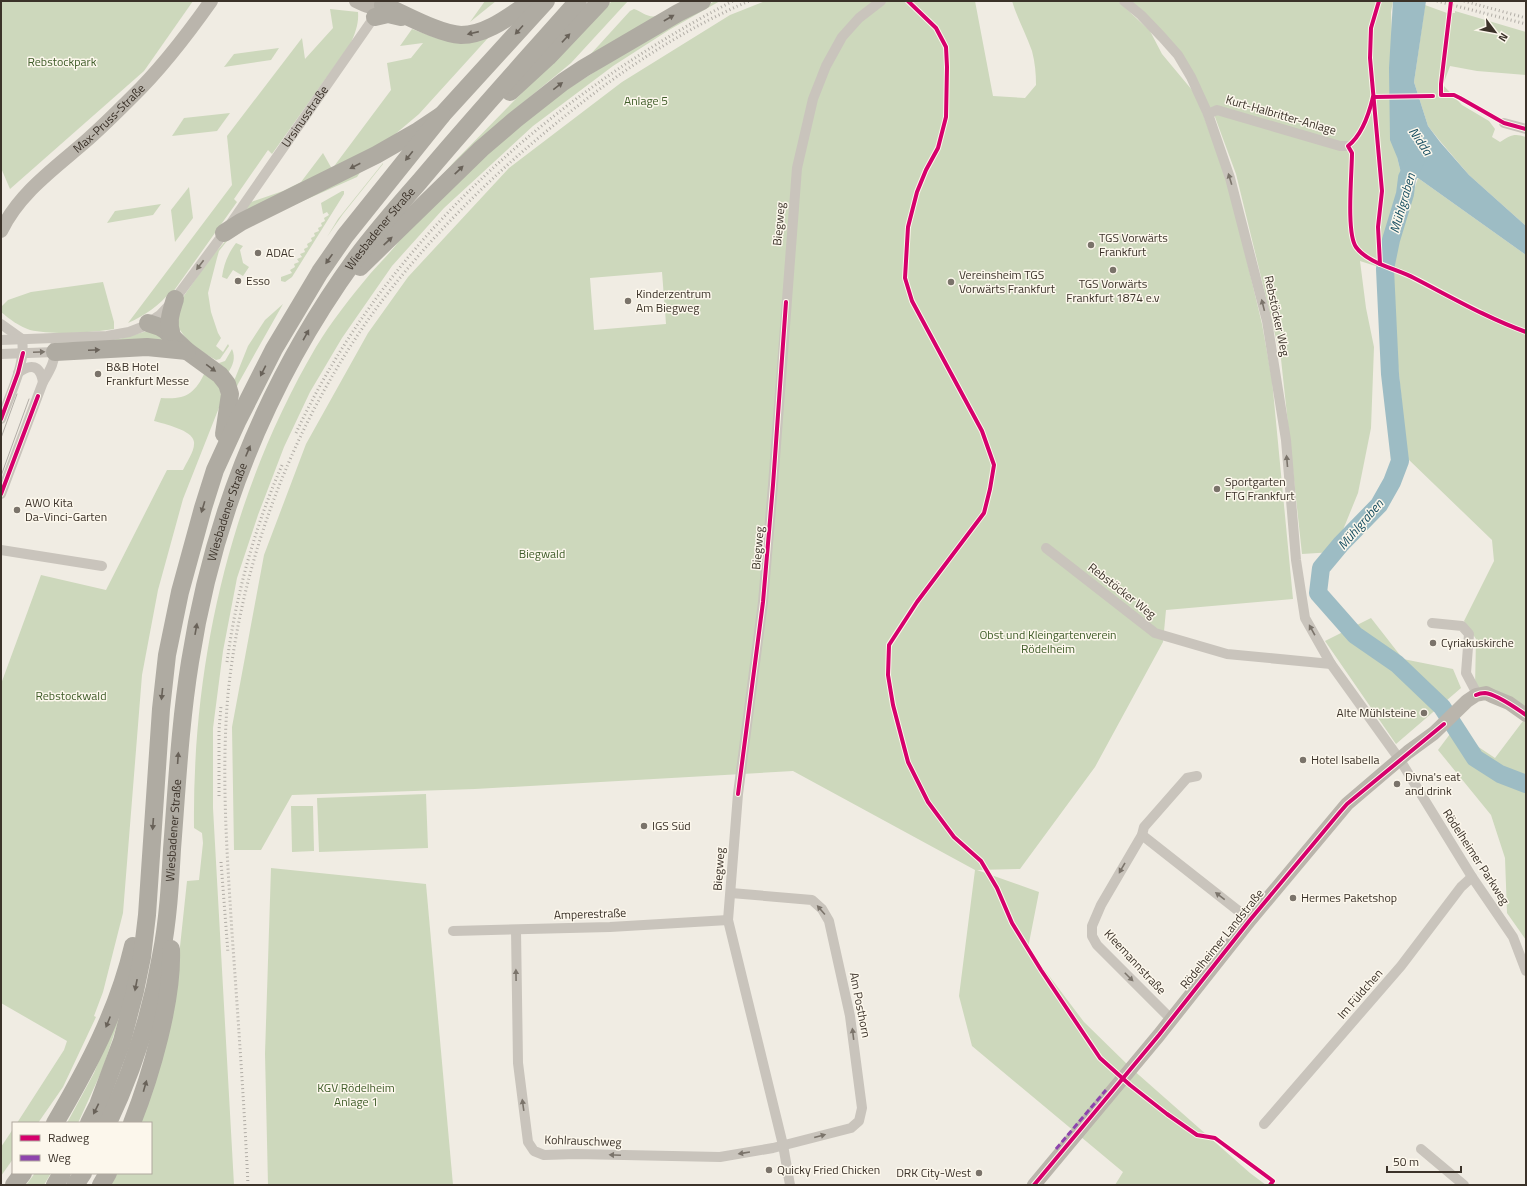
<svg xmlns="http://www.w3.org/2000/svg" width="1527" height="1186" font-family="'Titillium Web',sans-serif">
  <rect width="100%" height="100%" fill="#f0ece3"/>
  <!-- green -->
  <g fill="#cdd8bc" fill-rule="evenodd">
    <polygon points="1,1 193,1 144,71 10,189 1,168"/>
    <polygon points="485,1 496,1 470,22"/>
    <polygon points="612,1 628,1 571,63 508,115 414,206 454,162"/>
    <path d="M715,1H720L669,30L613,66L533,126L444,208L392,266L342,338L310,392L284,447L258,515L237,578L223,651L213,728V808L234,1185H107L114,1173H151V1123H138L179,956L187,881L199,880L203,843L202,833L194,828C192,661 231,492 316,347C331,322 351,297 370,274C381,261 394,250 403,235L453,183L547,102L669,25Z"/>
    <path d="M765,1H975L993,96L1025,98L1036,85C1036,74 1035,62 1032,51C1026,34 1017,18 1012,1H1118L1150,31L1162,54L1192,90L1198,100L1229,186L1262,324L1272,380L1293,599L1166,610L1163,642L1095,767L1020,869L977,870L1039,892L1028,948L1084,1022L1131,1068L1250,1173L1266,1185H1115L1123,1172L972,1046L959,996L975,870L793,771L475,789L292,795L261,850H234L232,727L264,555L306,444L368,333L408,277L509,168L622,82L730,15ZM662,272L666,324L594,330L590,278Z"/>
    <polygon points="1130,1 1393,1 1391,12 1397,157 1401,173 1391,240 1385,269 1360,261 1366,308 1374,347 1371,428 1358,493 1334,552 1302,554 1281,359 1236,174 1215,117 1157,28"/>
    <path d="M1425,5L1447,13H1455V11L1526,32V75L1477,71L1450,66L1443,85L1462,105L1489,121L1495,129L1492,137L1500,142C1511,135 1514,133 1526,137V226L1469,175L1440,141L1428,126L1414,82Z"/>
    <path d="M330,9L358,12C359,24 355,33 351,43L272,154L268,150L234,199L237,202L173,292L171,291C160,305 144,316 128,323L232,185L227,136L302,38L305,59L333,28Z"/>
    <path d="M634,9C643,12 647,18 657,16L589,56L630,11Z"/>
    <polygon points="412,29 439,39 488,38 419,114 387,141 240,217 251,202 283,191 301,182 323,153 332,169 391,90 387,63 411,58 423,43 400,46"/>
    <polygon points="279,48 271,60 224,67 234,54"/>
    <polygon points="230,113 217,131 172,136 184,118"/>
    <polygon points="383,163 383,164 343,214 327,237 338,219"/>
    <path d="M363,168L357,177L287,208L235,234L227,241L219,251L217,258L208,293L211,312L218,333L221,338L216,346L223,352L228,344L229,346L220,359L216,360C202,352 189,344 180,330H177L181,300L211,257L233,233Z"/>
    <polygon points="1418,178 1526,255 1526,709 1475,687 1476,639 1464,621 1494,561 1492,540 1407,458 1399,374 1386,275"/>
    <polygon points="189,187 193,218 175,242 171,210"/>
    <polygon points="342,191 344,191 344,194 292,277 285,282 281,281 281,277 292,273 290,270 295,267 294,264 299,262 297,259 302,257 300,254 305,252 304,249 308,247 307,244 312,241 311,238 315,236 314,233 319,231 318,228 322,226 321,223 325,221 324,218 329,215 327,212 323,214 321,203"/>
    <polygon points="161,204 153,215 107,223 115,211"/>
    <path d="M236,243L243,246L240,250L243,263L249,267L243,276L233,270L227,279L222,277C224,263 228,254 236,243Z"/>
    <path d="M103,282L114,322V329C92,333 51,335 30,330C20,327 8,318 1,312V307L8,300L31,292Z"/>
    <polygon points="283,304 257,350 238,384 235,391 234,381 248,346 265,320"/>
    <polygon points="151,330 169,340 56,343 119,339"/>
    <path d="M232,349C236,358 233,365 228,373L219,363L225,361Z"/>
    <path d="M205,372L218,382L222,400L183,499L158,590L142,675L123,913L103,992L94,1016L96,1017L63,1087L38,1123H17L64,1050L67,1041L1,1003V684L41,575L106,590L167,470H183C186,463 195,451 194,442C193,430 164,424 154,421L161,398C185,400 195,394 205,372Z"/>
    <polygon points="1371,618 1403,659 1453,669 1461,688 1396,744 1325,641"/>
    <polygon points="1523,721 1526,723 1526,940 1507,913 1505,858 1491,815 1438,750 1453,730 1495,758"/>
    <polygon points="426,794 428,848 319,852 317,798"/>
    <polygon points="291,806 313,806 314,851 292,852"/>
    <polygon points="271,868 426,884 453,1185 268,1185 265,1054"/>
    <polygon points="119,1006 118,1022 103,1068 78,1123 67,1123 94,1073 104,1048"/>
    <polygon points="13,1129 13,1159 1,1176 1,1147"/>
    <polygon points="35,1173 51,1173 44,1185 26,1185"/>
  </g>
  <!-- water -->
  <polygon fill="#9dbcc4" points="1393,1 1426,1 1414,82 1428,126 1440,142 1469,175 1526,226 1526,255 1418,178 1407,178 1401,173 1397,157 1390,140 1389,68"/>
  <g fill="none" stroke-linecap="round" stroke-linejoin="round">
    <!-- river -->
    <polyline stroke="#9dbcc4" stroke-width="18" points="1418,155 1407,178 1405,194 1391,240 1385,269 1390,374 1400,461 1392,482 1379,505 1341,544 1321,568 1318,593 1355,635 1397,664 1442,707 1475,758 1500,774 1526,784"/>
    <!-- minor -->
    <g stroke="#c9c4bc" stroke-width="10">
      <polyline points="1124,1 1141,15 1162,37 1178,55 1191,77 1208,114 1230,178 1267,321 1286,440 1296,560 1305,618 1331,664 1400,760 1472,877 1513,937 1526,971"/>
      <polyline points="1208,114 1217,110 1340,146 1348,146"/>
      <polyline points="1504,123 1526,129"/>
      <polyline points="1,324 22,339"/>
      <path id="s1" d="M1,340L107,336L129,332L142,327L160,315L175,299L224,233L377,13"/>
      <polyline points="1,354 55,352"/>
      <path d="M18,373C31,363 40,365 43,382"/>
      <path d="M1,419C10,395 26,364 22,339"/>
      <path d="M1,494L43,382C49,372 57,359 54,347"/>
      <polyline points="1046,548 1155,633 1227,654 1331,664"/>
      <polyline points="1,550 102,566"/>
      <polyline points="1432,623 1462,626 1469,634 1466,673 1475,690 1476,695"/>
      <polyline points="1142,835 1250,920"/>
      <polyline points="516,930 518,1063 528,1142 534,1151 544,1155 576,1154 720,1157 773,1148 851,1128 859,1121 862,1108 850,1016 829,921 822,909 812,900 731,893"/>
      <polyline points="453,931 610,927 728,920"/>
      <polyline points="1171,1019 1097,945 1092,936 1092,926 1101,905 1142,835 1144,827 1187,778 1197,776"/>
      <polyline points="1264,1124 1401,966 1461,887 1472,877"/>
      <polyline points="1421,1149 1464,1185"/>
      <polyline points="790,1185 783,1145 728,920 738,794 763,602 773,485 797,168 813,99 826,66 842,37 859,18 881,1"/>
    </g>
    <!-- secondary -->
    <g stroke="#bab5ac" stroke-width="14">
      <path d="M356,1C366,6 372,9 383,5"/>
      <path id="s2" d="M1,231C19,193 55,168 86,141C102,127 117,112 132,97C162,68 187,35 211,1"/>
      <polyline points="1034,1185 1159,1035 1250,920 1347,804 1408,752 1434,733 1467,701 1476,695 1486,693 1492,696 1509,703 1526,715"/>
    </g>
    <!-- motorway -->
    <g stroke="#afaba2" stroke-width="18">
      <path d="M383,5C404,14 439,34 461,35C487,35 511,15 532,1"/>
      <polyline points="375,17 388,14 401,17"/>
      <polyline points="510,92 548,57 601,1"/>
      <polyline points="224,233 241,222 376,155 418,131 442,115 546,1"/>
      <polyline points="360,267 481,149 516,119 563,82 584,68 678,13 702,1"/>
      <polyline points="148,323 160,327 165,330 187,351 220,375 227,384 230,394 224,434"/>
      <path d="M172,336C167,322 171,312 175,299"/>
      <polyline points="55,352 147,347 187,351"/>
      <path d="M55,1123C88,1067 118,1010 133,946"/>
      <polyline points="89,1123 98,1105 122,1041 135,991 142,957 147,915 161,709 167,655 180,592 203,508 215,470 237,422 274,349 320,272 345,236 442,115"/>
      <path id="s3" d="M108,1123C133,1070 151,1014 161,956C168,921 170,885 172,849C177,786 180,724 190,662C213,515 269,378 356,258C376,231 398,206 420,181C471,120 525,61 578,1"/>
      <path d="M132,1123C151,1075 173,1000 171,949"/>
      <polyline points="14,1185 23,1173"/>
      <polyline points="55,1185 62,1173"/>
      <polyline points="75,1185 83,1173"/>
      <polyline points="101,1185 108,1173"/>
    </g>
    <!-- tram -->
    <g stroke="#b1ada6" stroke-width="1">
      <polyline points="1,438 17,394"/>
      <polyline points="1,476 29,399"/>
    </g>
    <!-- rail -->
    <g stroke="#b1ada6" stroke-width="3" stroke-dasharray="1 3" stroke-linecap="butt">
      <polyline points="1437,1 1526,24"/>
      <polyline points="1464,1 1526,18"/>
      <path d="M296,433C384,244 549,96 733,1"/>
      <path d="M227,662C236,594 255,526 283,463"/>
      <polyline points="219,796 219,730 221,706"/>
      <polyline points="221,862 228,953"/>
      <path d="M248,1185C244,1101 238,1017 232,933C227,853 221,774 228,694C242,555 296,418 378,306C429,238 489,178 554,125C613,76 679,31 749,1"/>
    </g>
    <!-- quiet -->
    <polyline stroke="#8e44ad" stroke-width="3" stroke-dasharray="6 3" stroke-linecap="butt" points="1056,1149 1106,1090"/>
    <defs>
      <g id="cycleway">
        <polyline points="908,1 936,28 946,47 947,67 946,117 938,148 926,170 917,192 908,227 905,278 912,301 982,431 994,465 990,489 984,513 917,602 889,645 888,675 893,705 908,762 928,802 954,837 981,861 997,888 1012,923 1041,970 1100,1058 1130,1085 1167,1114 1197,1135 1215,1138 1273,1181 1270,1185"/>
        <polyline points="1379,1 1371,28 1370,58 1382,191 1378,227 1380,264"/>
        <polyline points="1451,1 1441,84 1441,95 1454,95 1460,98 1504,123 1526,129"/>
        <path d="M1373,97C1369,114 1362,135 1348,146L1352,153C1352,172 1346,233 1356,247C1367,263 1397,269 1414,278C1451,297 1487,318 1526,332"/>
        <polyline points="1373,97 1433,96"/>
        <polyline points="1,419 18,373 23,353"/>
        <polyline points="1,494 38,396"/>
        <path d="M1476,695C1478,694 1482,693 1485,693C1497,694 1517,709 1526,715"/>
        <polyline points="738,794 763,602 773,485 786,302"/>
        <polyline points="1034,1185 1159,1035 1250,920 1340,812 1347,804 1444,724"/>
      </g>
    </defs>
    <!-- cycleway casing -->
    <use href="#cycleway" stroke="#fcf7ec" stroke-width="6"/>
    <!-- cycleway -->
    <use href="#cycleway" stroke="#d6006c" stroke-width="4"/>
  </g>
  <!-- one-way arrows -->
  <defs><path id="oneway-solid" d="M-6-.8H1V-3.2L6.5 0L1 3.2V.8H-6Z"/></defs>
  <g fill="#696259">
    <use href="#oneway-solid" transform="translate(669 18) rotate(-30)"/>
    <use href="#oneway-solid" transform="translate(519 30) rotate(132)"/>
    <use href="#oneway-solid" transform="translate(473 33) rotate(167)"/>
    <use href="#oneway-solid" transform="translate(566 38) rotate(-47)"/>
    <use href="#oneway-solid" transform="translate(558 86) rotate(-38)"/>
    <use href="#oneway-solid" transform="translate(409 156) rotate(129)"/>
    <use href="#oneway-solid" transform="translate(355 166) rotate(153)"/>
    <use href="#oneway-solid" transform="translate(459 170) rotate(-44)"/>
    <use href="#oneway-solid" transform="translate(388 241) rotate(-43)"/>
    <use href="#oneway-solid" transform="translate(329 259) rotate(125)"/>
    <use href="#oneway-solid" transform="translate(306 335) rotate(-61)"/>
    <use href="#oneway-solid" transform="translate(94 350) rotate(-3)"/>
    <use href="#oneway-solid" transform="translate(211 368) rotate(36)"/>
    <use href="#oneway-solid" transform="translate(263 371) rotate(117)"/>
    <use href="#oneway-solid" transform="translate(248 451) rotate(-67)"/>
    <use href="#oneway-solid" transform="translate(203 507) rotate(107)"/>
    <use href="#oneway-solid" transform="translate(196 629) rotate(-80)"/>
    <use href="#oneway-solid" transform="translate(162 694) rotate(96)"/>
    <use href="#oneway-solid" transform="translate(178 758) rotate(-86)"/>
    <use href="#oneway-solid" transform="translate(153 824) rotate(94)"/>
    <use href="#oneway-solid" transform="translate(136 985) rotate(101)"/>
    <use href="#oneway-solid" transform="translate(108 1022) rotate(112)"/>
    <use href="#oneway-solid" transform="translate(145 1086) rotate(-74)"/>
    <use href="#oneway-solid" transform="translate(96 1109) rotate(116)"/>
  </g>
  <g fill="#7b746b">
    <use href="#oneway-solid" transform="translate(1230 179) rotate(-107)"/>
    <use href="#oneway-solid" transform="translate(200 265) rotate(127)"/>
    <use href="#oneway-solid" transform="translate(1263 305) rotate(-104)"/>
    <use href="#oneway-solid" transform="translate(39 352) rotate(-2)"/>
    <use href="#oneway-solid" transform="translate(1287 461) rotate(-95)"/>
    <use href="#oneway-solid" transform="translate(1312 630) rotate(-119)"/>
    <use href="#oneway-solid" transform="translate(1122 868) rotate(120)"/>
    <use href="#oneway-solid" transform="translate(1220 896) rotate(-142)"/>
    <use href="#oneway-solid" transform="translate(821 910) rotate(-131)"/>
    <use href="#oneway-solid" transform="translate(516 975) rotate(-91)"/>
    <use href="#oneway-solid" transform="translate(1129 977) rotate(45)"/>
    <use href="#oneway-solid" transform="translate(853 1034) rotate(-97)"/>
    <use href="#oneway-solid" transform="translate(523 1105) rotate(-98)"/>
    <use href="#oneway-solid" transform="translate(820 1136) rotate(-15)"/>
    <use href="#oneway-solid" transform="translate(744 1153) rotate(171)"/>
    <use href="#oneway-solid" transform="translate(615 1155) rotate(-178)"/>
  </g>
  <!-- markers -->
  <g fill="#7a736a" stroke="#fcf7ec" stroke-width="1.5">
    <circle cx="1091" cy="245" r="4"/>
    <circle cx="258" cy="253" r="4"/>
    <circle cx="1113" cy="270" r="4"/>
    <circle cx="238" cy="281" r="4"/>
    <circle cx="951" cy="282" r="4"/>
    <circle cx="628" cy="301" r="4"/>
    <circle cx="98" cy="374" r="4"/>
    <circle cx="1217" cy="489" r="4"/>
    <circle cx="17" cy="510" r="4"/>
    <circle cx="1433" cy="643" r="4"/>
    <circle cx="1424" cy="713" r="4"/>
    <circle cx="1303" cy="760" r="4"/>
    <circle cx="1397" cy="784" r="4"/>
    <circle cx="644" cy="826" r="4"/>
    <circle cx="1293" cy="898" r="4"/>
    <circle cx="769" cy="1170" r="4"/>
    <circle cx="979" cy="1173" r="4"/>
  </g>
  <g text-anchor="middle" stroke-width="3" stroke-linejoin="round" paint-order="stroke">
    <!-- park labels -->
    <g font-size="12" fill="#405d2a" stroke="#fcf7ec">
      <text x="62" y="66">Rebstockpark</text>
      <text x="646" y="105">Anlage 5</text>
      <text x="542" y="558">Biegwald</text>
      <text x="1048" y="639">Obst und Kleingartenverein<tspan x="1048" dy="14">Rödelheim</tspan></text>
      <text x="71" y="700">Rebstockwald</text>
      <text x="356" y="1092">KGV Rödelheim<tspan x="356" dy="14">Anlage 1</tspan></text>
    </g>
    <!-- street labels -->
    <g font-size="12" fill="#3b3229" stroke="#fcf7ec">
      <text transform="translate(1281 115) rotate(16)" y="4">Kurt-Halbritter-Anlage</text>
      <text dy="4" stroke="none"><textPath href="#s1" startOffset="410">Ursinusstraße</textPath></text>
      <text dy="4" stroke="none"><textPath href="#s2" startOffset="157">Max-Pruss-Straße</textPath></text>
      <text transform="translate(779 224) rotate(-85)" y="4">Biegweg</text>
      <text dy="4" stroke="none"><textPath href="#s3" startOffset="950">Wiesbadener Straße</textPath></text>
      <text transform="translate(1277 316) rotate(78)" y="4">Rebstöcker Weg</text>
      <text dy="4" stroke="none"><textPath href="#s3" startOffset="626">Wiesbadener Straße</textPath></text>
      <text transform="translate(758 548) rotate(-85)" y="4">Biegweg</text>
      <text transform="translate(1122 591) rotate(38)" y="4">Rebstöcker Weg</text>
      <text dy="4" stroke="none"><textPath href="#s3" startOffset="302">Wiesbadener Straße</textPath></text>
      <text transform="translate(1476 857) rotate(57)" y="4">Rödelheimer Parkweg</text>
      <text transform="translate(719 869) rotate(-86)" y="4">Biegweg</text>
      <text transform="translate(590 914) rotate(-2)" y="4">Amperestraße</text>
      <text transform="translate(1222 939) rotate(-51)" y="4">Rödelheimer Landstraße</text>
      <text transform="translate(1135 962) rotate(47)" y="4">Kleemannstraße</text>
      <text transform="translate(1360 994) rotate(-49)" y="4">Im Füldchen</text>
      <text transform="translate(860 1005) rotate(79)" y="4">Am Posthorn</text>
      <text transform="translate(583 1141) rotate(2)" y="4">Kohlrauschweg</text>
    </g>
    <!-- poi labels -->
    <g font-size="12" fill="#3b3229" stroke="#fcf7ec" text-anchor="start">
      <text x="1099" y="242">TGS Vorwärts<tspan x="1099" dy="14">Frankfurt</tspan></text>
      <text x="266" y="257">ADAC</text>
      <text x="959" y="279">Vereinsheim TGS<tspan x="959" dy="14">Vorwärts Frankfurt</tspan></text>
      <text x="246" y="285">Esso</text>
      <text x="1113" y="288" text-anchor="middle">TGS Vorwärts<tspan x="1113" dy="14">Frankfurt 1874 e.v</tspan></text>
      <text x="636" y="298">Kinderzentrum<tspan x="636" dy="14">Am Biegweg</tspan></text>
      <text x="106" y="371">B&amp;B Hotel<tspan x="106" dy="14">Frankfurt Messe</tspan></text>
      <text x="1225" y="486">Sportgarten<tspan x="1225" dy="14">FTG Frankfurt</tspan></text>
      <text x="25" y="507">AWO Kita<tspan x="25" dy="14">Da-Vinci-Garten</tspan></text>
      <text x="1441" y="647">Cyriakuskirche</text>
      <text x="1416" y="717" text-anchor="end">Alte Mühlsteine</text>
      <text x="1311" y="764">Hotel Isabella</text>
      <text x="1405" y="781">Divna's eat<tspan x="1405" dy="14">and drink</tspan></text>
      <text x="652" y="830">IGS Süd</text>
      <text x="1301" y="902">Hermes Paketshop</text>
      <text x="777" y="1174">Quicky Fried Chicken</text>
      <text x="971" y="1177" text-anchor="end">DRK City-West</text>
    </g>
    <!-- water labels -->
    <g font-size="13" font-style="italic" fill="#195062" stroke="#fcf7ec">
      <text transform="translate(1421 141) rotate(56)" y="5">Nidda</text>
      <text transform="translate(1402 203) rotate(-74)" y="5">Mühlgraben</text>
      <text transform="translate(1360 524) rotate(-49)" y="5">Mühlgraben</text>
    </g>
  </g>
  <!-- border -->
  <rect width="1527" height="1186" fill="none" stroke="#3b3229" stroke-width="4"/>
  <!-- legend -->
  <rect x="12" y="1122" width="140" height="52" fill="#fcf7ec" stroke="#afa89e"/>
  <rect x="20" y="1135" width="20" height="6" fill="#d6006c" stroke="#afa89e"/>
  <text x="48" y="1142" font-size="12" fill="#3b3229">Radweg</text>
  <rect x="20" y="1155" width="20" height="6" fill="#8e44ad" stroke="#afa89e"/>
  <text x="48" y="1162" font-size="12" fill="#3b3229">Weg</text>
  <!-- north arrow -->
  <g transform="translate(1495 32) rotate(122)" stroke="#fcf7ec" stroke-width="3" paint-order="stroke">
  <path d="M0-3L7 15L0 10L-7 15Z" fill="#3b3229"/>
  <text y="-6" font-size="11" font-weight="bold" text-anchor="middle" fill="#3b3229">N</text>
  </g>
  <!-- scale -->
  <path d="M1387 1166v6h74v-6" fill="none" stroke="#3b3229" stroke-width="2"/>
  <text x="1393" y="1166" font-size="12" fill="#3b3229" stroke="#fcf7ec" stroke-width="3" paint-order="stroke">50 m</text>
</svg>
